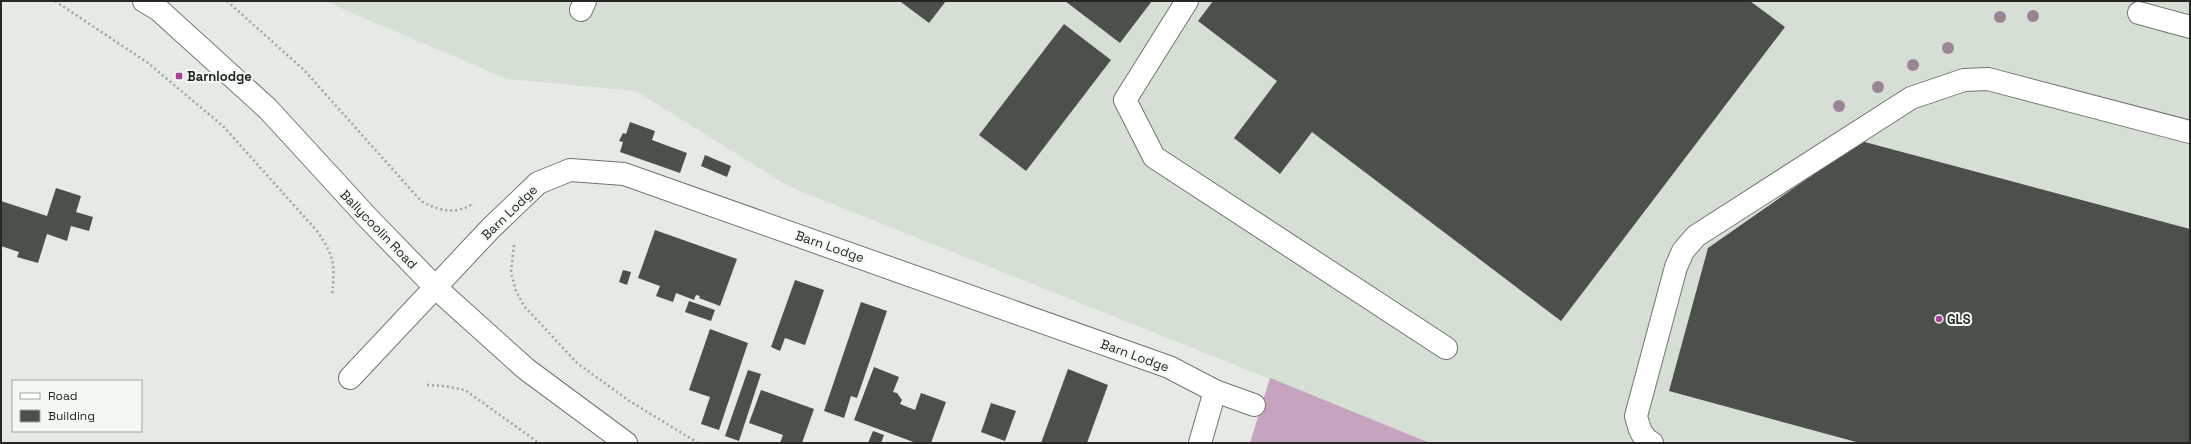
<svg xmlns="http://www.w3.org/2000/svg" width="2191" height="444" font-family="'Space Grotesk',sans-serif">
  <rect width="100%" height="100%" fill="#e5eae5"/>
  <!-- built -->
  <polygon fill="#d5dfd3" points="324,1 2190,1 2190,443 1430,443 788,186 636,91 507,79"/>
  <!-- forest -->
  <polygon fill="#c6a3be" points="1270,378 1430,443 1250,443"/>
  <!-- building -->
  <g fill="#4c504b">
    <polygon points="902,1 946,1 929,23 901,2"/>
    <polygon points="1065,1 1152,1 1120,43"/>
    <polygon points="1213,1 1750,1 1785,27 1561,321 1312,132 1280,174 1234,138 1277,81 1198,21"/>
    <polygon points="1064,24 1111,60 1026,171 979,135"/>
    <polygon points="630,122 655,131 652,140 687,153 680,173 620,152 623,142 619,141 623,133 626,134"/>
    <polygon points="1861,141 2190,229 2190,443 1860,443 1669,391 1708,248"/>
    <polygon points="705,155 731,166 727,177 701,166"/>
    <polygon points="56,188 81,196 76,212 93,217 89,231 71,226 67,241 47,234 38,263 17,257 19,252 1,246 1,201 47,216"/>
    <polygon points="655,230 737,259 720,306 699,298 700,296 696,295 694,300 676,293 673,302 656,296 660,286 638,278"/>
    <polygon points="623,270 631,272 627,285 619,282"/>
    <polygon points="795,280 824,290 805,345 785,338 780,351 771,347"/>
    <polygon points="689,301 715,310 711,321 685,312"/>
    <polygon points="861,302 887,311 857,398 851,396 844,418 824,411"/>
    <polygon points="710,329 748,343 719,430 701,424 710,397 689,390"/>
    <polygon points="874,367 899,377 893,392 897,393 902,400 900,404 915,410 921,393 946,402 931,443 916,443 854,420"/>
    <polygon points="1068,369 1108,385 1087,443 1041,443"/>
    <polygon points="748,370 761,374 739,441 725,436"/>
    <polygon points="761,390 814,409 802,443 780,443 783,435 749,423"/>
    <polygon points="991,403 1016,411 1005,441 981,432"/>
    <polygon points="873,431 884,435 881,443 868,443"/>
  </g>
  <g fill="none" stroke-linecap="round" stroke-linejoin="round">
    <defs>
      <g id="minor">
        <polyline points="144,1 159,10 268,109 368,218 436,288 526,369 626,443"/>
        <polyline points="1187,1 1125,100 1154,157 1446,348"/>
        <polyline points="581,10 585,1"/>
        <polyline points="2139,13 2190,27"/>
        <polyline points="350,378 490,229 538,183 570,170 624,174 1169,367 1215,391 1254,405"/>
        <polyline points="1200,443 1215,391"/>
        <path d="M1652,443C1641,437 1639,428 1636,416L1676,267L1683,251L1696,236L1911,98L1964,80L1988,79L2190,132"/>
      </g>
    </defs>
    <!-- minor casing -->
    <use href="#minor" stroke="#717670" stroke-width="24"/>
    <!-- path -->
    <g stroke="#a0a39f" stroke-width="2.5" stroke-dasharray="2 3" stroke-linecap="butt">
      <path d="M55,1L148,63L223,126L317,231C335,257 335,265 332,295"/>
      <path d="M227,1L304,70L421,201C439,211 456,215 474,203"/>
      <polyline points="514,245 511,272 516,291 524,306 577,363 628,400 698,443"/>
      <polyline points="427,385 444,386 465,390 539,443"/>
    </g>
    <!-- minor -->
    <use href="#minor" stroke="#fff" stroke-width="22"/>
  </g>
  <!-- trees -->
  <g fill="#9b8496">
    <circle cx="2033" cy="16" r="6"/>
    <circle cx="2000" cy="17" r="6"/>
    <circle cx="1948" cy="48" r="6"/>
    <circle cx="1913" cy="65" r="6"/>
    <circle cx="1878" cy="87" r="6"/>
    <circle cx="1839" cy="106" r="6"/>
  </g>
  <!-- markers -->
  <g fill="#ac3d9b" stroke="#f2f8f2" stroke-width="1.5">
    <rect x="175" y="72" width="8" height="8" rx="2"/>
    <circle cx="1939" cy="319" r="4"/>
  </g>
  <g text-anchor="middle" stroke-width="4" stroke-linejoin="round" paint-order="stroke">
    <!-- poi labels -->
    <g font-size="13" font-weight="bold" fill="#262725" stroke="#f2f8f2" text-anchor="start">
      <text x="187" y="81">Barnlodge</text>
      <text x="1947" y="324">GLS</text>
    </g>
    <!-- street labels -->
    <g font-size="13" fill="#262725" stroke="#f2f8f2">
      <text transform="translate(509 212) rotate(-44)" y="5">Barn Lodge</text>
      <text transform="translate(379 229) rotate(46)" y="5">Ballycoolin Road</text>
      <text transform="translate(830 246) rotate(19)" y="5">Barn Lodge</text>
      <text transform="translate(1135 355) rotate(20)" y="5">Barn Lodge</text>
    </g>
  </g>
  <!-- border -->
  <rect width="2191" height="444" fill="none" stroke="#262725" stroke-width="4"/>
  <!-- legend -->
  <rect x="12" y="380" width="130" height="52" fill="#f2f8f2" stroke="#a0a4a0"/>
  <rect x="20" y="393" width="20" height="6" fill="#ffffff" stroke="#a0a4a0"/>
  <text x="48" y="400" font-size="12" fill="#262725">Road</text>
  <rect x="20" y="410" width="20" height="12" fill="#4c504b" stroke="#a0a4a0"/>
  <text x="48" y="420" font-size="12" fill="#262725">Building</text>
</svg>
